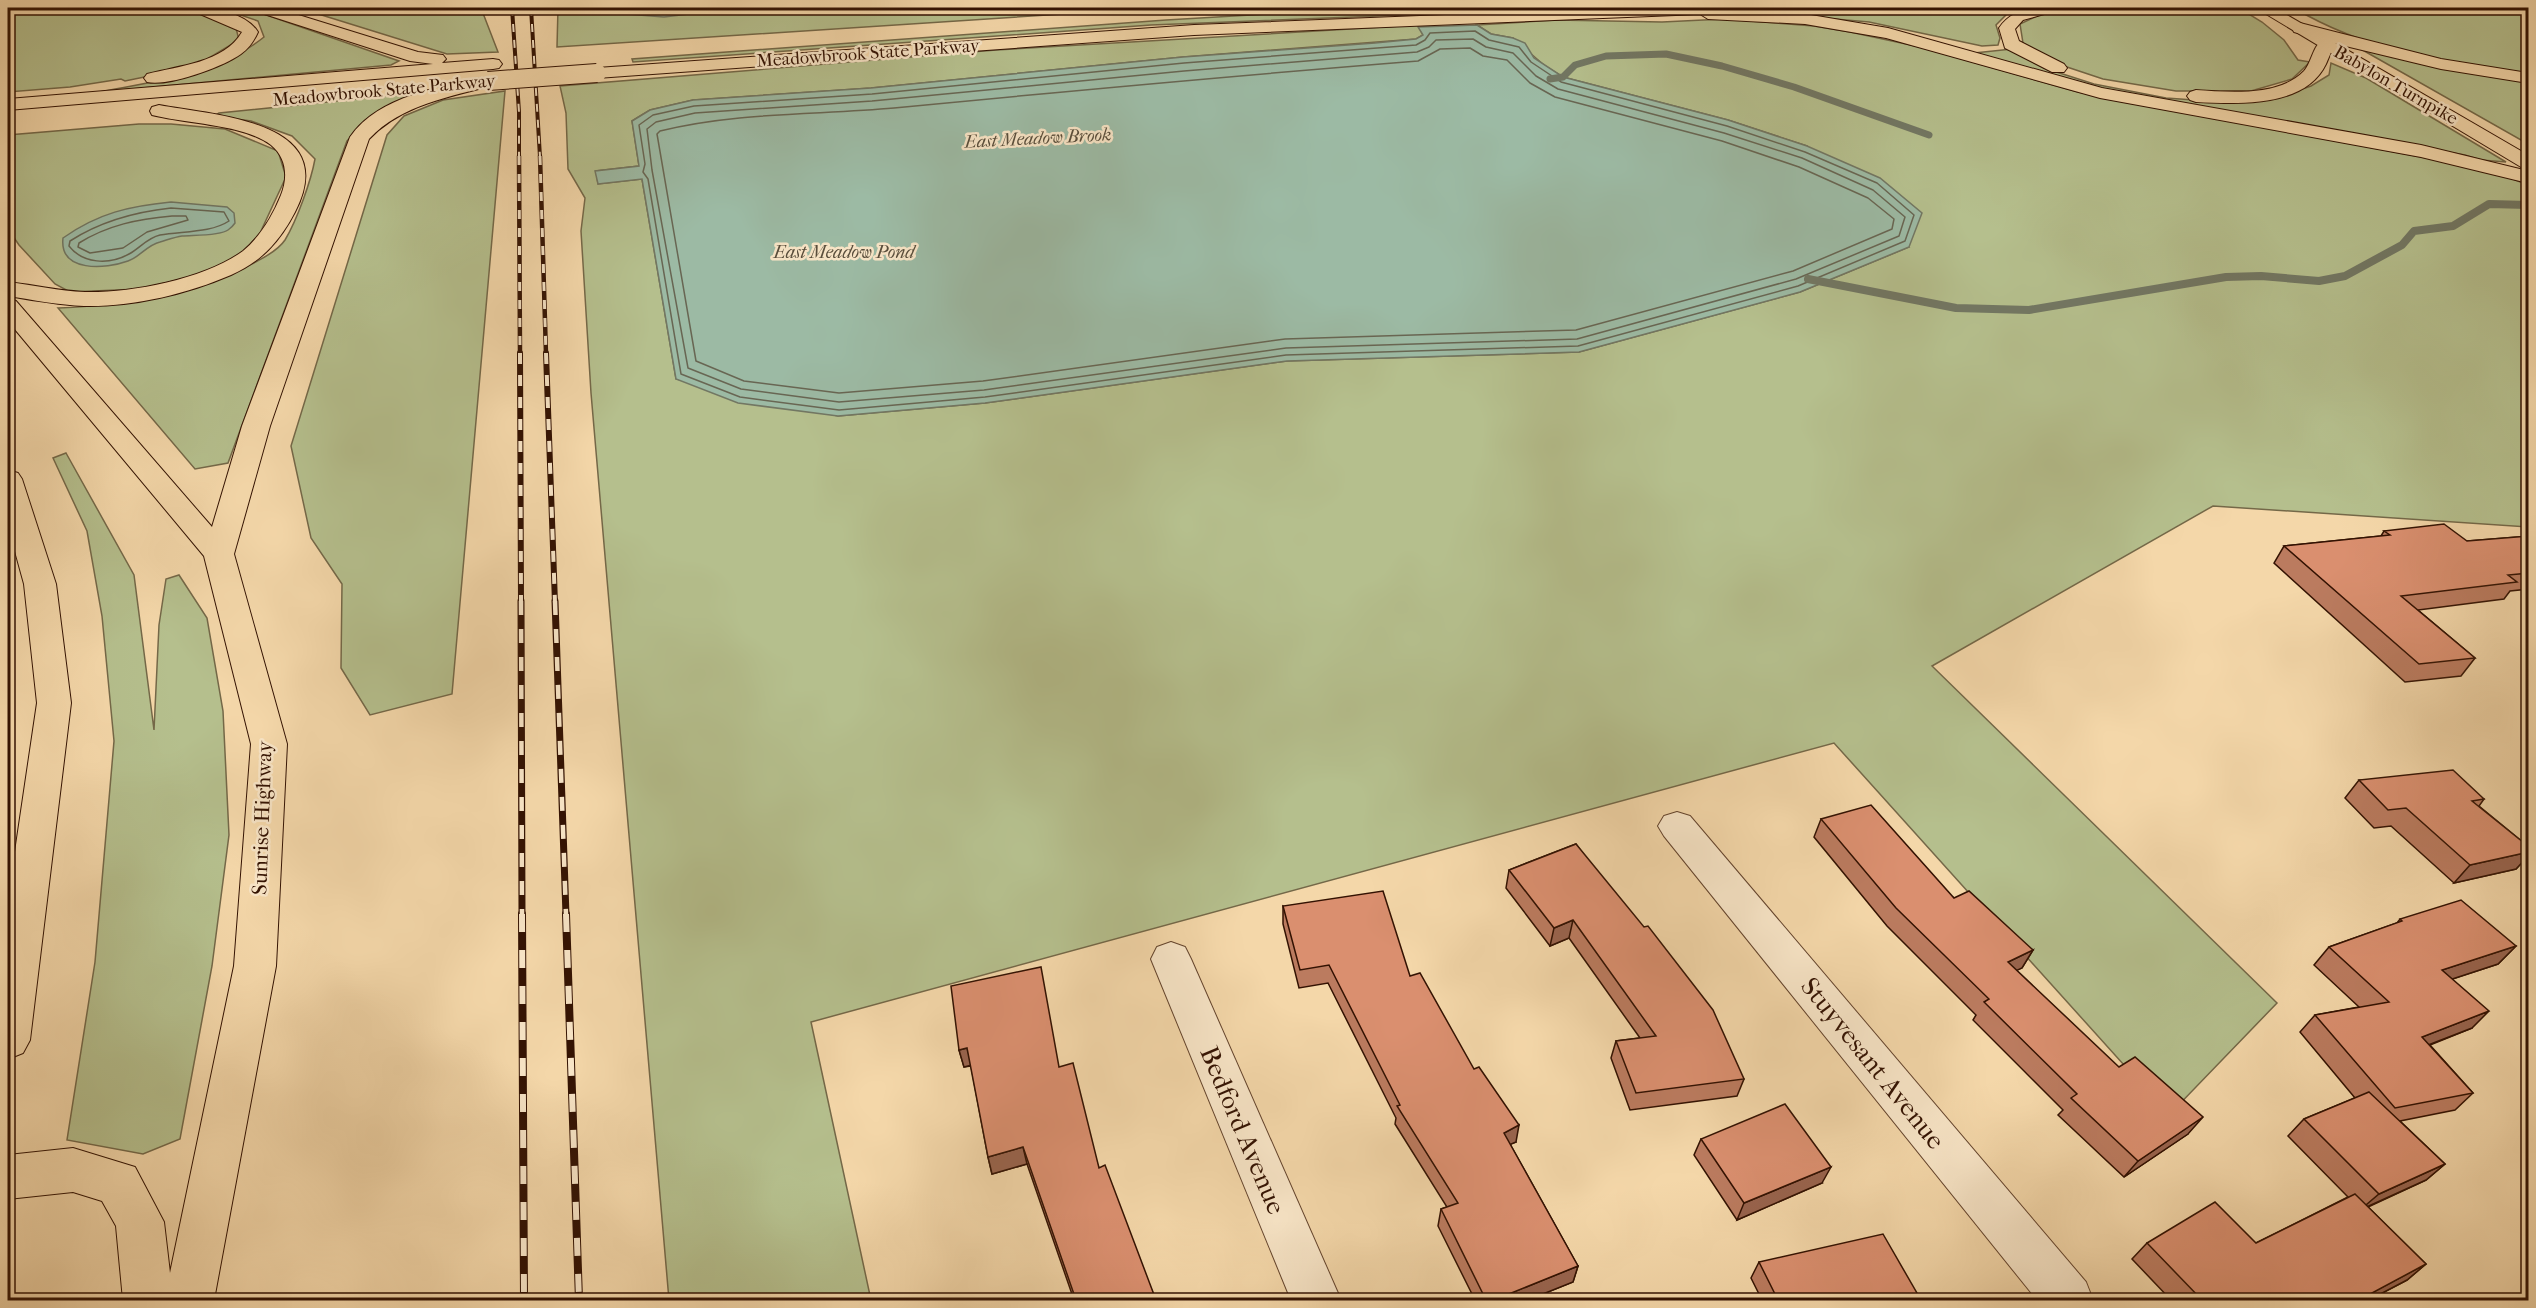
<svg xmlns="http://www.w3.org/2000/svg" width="2536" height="1308" font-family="'IM FELL French Canon',serif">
  <rect width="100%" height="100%" fill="#f4d7a9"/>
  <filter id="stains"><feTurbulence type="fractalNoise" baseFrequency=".00333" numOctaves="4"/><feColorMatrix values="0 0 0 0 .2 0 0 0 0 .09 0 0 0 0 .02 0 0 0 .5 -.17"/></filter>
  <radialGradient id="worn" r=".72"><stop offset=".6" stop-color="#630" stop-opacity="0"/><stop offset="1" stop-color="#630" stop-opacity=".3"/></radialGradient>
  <!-- green -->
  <g fill="#b5bf8d" stroke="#746848" stroke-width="1.5">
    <polygon points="26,8 185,8 236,28 239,40 204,61 159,74 125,81 121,79 70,87 8,92 8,13"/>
    <path d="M220,8H246L399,61L391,65L99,92C157,81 217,75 264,37L258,21Z"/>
    <polygon points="299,8 481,8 498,52 447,54"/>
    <polygon points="558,8 613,8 614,13 723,11 740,8 1155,8 557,47"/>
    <polygon points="1370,8 1581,8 1151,25 633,62 632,59 1166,20"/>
    <polygon points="1880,8 2030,8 2007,14 1996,25 2000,38 1998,45 1982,46 1869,22 1789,15 1826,10"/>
    <polygon points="2074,8 2239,8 2262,22 2284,40 2298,60 2310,62 2292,79 2251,91 2176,91 2103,79 2049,61 2023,43 2020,24 2046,12"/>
    <path d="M2294,8H2520L2528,10V74C2451,68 2361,48 2294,8Z"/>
    <polygon points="1724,19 1814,26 1850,32 1920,47 2078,92 2490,170 2528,185 2528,527 2213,506 1932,666 2277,1003 2169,1115 1834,743 811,1022 871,1300 669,1300 591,393 581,231 585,198 568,169 566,113 560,86 996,50 1418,25 1423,35 1416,39 1183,57 871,88 693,100 650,110 632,121 639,166 596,171 598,184 642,179 676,379 838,416 985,403 1287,361 1579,352 1800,292 1909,247 1807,146 1728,120 1563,77 1545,66 1513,38 1491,34 1477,25 1556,20 1662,22"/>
    <polygon points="2359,48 2473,73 2528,81 2528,144"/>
    <polygon points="2012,49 2044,68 2094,84 2166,98 2222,102 2277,98 2311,86 2329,75 2331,63 2366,78 2506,162 2481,160 2465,155 2127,95 1974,53"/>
    <path d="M445,90C406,103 374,108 347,141L228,463L195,469L58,308C131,305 177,300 244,268C256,262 277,252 285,240C297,220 311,181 315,159L292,136L251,121L214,116L219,113Z"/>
    <polygon points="505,91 452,694 370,715 341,668 342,584 311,538 291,446 387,135 404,116 443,100"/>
    <polygon points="139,124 171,124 225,129 278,151 286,177 260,233 241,255 198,275 140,289 70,292 55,284 19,245 8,229 8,135"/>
    <polygon points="66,453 134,575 154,730 159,625 166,579 179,575 207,618 223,711 229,835 212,966 180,1139 143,1154 67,1140 95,962 114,741 102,616 87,531 53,458"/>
  </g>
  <!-- water -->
  <g fill="#9cbaa4" stroke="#727763" stroke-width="1.5">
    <polygon points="613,8 740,8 664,17 614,13"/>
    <polygon points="1477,25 1491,34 1513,38 1525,43 1534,58 1563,77 1728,120 1807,146 1880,178 1922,213 1909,247 1800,292 1579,352 1287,361 985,403 838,416 738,403 676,379 642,179 598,184 595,171 639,166 632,121 650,110 693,100 871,88 1183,57 1375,43 1416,39 1423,35 1418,27"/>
    <path d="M171,202L227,207L234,213L235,223C233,226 231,228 228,230C220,236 194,235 182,236C175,237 167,240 160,242C147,245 140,257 128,261C106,269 59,273 63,238C98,213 130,206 171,202Z"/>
  </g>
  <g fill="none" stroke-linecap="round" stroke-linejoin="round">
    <!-- shore -->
    <g stroke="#686653" stroke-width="1.5">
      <polyline points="624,8 664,11 698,8"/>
      <polygon points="1475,31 1489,40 1519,47 1531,62 1561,82 1727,126 1805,152 1877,183 1914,215 1905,241 1798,286 1578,346 1286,355 985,397 839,410 740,397 681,374 648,179 643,172 645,164 639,125 653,115 694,106 872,94 1184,63 1416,45 1425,40 1430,33"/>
      <polygon points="1473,39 1486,47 1513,53 1536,76 1558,89 1724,133 1802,158 1873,190 1905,217 1899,236 1796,279 1577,339 1286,348 984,390 839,402 741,389 688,368 652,170 647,129 656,122 695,113 872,101 1184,71 1417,52 1429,47 1436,40"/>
      <path d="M1470,48L1483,56L1507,60L1530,83L1555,97L1722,141L1799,167L1868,198L1894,219L1892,229L1793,271L1576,330L1285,339L983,381L839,393L744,381L696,361L657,134L660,131C736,112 817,115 894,108C1069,91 1243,75 1418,61L1440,49Z"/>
      <path d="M171,208L224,212L229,221C211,233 182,231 160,235C147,238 140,248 129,254C109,265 83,264 69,246L70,241C101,221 134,212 171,208Z"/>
      <path d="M172,216H186L188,220L147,232L123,248L90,253L78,247L79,243C108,225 138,219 172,216Z"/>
    </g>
    <!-- stream-far1 -->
    <polyline stroke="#727763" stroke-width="7" points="1550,79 1563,77 1575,65 1606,56 1666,54 1722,66 1794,87 1929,135"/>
    <!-- stream -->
    <polyline stroke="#727763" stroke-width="8" points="1808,279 1956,308 2029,310 2226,277 2261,276 2319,281 2345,276 2402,245 2414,231 2453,226 2489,204 2528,205"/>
    <defs>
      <g id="minor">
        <polygon points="1677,812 1690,816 2086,1282 2093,1300 2037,1300 1664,836 1658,826 1664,816"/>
        <polygon points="1171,942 1185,947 1191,959 1341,1300 1291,1300 1151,959 1157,947"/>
      </g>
      <polygon id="major" points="2256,8 2275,8 2528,155 2528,169 2521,167"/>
      <g id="highway">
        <polygon points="8,8 22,8 20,11 8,14"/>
        <path d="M191,8C213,6 246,13 258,32C254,41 249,48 241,54C223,67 168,87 147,82L144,78L147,74C178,66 224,63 242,32L193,11Z"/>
        <polygon points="253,8 276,8 418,52 443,55 446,59 442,63 493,59 499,60 502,64 499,68 493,69 8,110 8,99 433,64 410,61 255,11"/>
        <polygon points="1624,8 1738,8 1736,11 1805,14 1888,28 2102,88 2421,145 2528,171 2528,183 2421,157 2100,98 1886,38 1805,24 1708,19 1700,14 1194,35 597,78 591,77 588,73 591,69 597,68 1194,25"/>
        <path d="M2033,8H2057L2055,11L2023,20L2015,29L2019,41L2064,64L2067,68L2064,72H2052L2005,48L1999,28C2008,15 2017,12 2033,8Z"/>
        <path d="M2300,23L2441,59L2528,73V83L2441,69L2333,43C2333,49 2329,57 2326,64C2305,108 2238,104 2196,102L2190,100L2187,96L2190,92L2196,90C2229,92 2279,97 2304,71C2312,62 2313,45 2323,40L2294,32L2292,28Z"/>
        <path d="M488,76L494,77L497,81L494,85C450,97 402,104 369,139L270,426L234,554L287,744L276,966L214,1300H123L116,1226L102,1201L73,1192L8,1199V1155L73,1148L135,1167L164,1222L170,1273L234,966L251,744L204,556L8,321V299L16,301L212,527L242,426L350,137C379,95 442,87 488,76Z"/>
        <path d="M159,105C218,116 342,121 295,212C280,241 261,262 231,275C187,294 133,307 84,306C59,305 33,300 8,296V282C34,285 59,291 85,292C131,293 205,279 243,251C260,237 273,215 281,195C288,178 287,158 271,145C243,124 187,124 152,115L150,111L152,107Z"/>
        <polygon points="8,470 18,473 22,479 56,584 71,703 30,1040 23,1053 8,1059 8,899 37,703 24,584 8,526"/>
      </g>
    </defs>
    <!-- minor casing -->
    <use href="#minor" stroke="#63432c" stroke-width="2"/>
    <!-- major casing -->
    <use href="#major" stroke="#331202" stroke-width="2"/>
    <!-- highway casing -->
    <use href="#highway" stroke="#331202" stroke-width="2"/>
    <!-- minor -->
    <use href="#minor" fill="#f8e5c7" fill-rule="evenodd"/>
    <!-- major -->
    <use href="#major" fill="#f4d7a9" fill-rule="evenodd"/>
    <!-- highway -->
    <use href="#highway" fill="#f4d7a9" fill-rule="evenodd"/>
    <defs>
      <g id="rail-far4">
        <polyline points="512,8 519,112 519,157"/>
        <polyline points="531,8 540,157"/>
      </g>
      <g id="rail-far3">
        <polyline points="519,156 520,354"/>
        <polyline points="540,156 546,354"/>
      </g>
      <g id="rail-far2">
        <polyline points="520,353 521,603"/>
        <polyline points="546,353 555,603"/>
      </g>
      <g id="rail-far1">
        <polyline points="521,601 522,915"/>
        <polyline points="555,601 566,915"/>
      </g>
      <g id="rail">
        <polyline points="522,914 524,1300"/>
        <polyline points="566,914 579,1300"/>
      </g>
    </defs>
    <!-- rail-far4 casing -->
    <use href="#rail-far4" stroke="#331202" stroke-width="4"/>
    <!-- rail-far3 casing -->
    <use href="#rail-far3" stroke="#331202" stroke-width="4.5"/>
    <!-- rail-far2 casing -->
    <use href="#rail-far2" stroke="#331202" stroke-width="6"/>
    <!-- rail-far1 casing -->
    <use href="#rail-far1" stroke="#331202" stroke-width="7"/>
    <!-- rail casing -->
    <use href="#rail" stroke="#331202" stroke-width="8"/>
    <!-- rail-far4 -->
    <use href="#rail-far4" stroke="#f8e5c7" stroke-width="2" stroke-dasharray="8" stroke-linecap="butt"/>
    <!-- rail-far3 -->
    <use href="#rail-far3" stroke="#f8e5c7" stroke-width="3" stroke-dasharray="9" stroke-linecap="butt"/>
    <!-- rail-far2 -->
    <use href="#rail-far2" stroke="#f8e5c7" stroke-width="4" stroke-dasharray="11" stroke-linecap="butt"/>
    <!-- rail-far1 -->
    <use href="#rail-far1" stroke="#f8e5c7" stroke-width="4.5" stroke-dasharray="14" stroke-linecap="butt"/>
    <!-- rail -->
    <use href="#rail" stroke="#f8e5c7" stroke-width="6" stroke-dasharray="18" stroke-linecap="butt"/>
    <defs>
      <polyline id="highway-bridge" points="488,81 597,73"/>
    </defs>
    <!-- highway-bridge casing -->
    <use href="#highway-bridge" stroke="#331202" stroke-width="20" stroke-linecap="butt"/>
    <!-- highway-bridge -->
    <use href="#highway-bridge" stroke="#f4d7a9" stroke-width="18"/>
  </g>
  <!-- wall -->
  <g fill="#bb7b5f" stroke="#331202" stroke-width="1.5">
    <polygon points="2384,531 2467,541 2529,536 2529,589 2510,591 2504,599 2418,610 2475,658 2461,676 2405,682 2274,563 2284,546 2381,536"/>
    <polygon points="2359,780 2484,799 2479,806 2529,847 2529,855 2516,869 2454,883 2391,826 2374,828 2345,798"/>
    <polygon points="1821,819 1954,898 2033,950 2022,968 2016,970 2188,1134 2124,1177 2058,1115 2063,1110 1973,1020 1976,1015 1887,926 1814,837"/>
    <polygon points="1576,844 1744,1079 1737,1096 1630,1110 1611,1058 1616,1041 1640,1038 1569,938 1550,946 1506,888 1509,870"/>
    <polygon points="1283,906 1410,976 1516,1142 1510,1144 1578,1266 1573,1282 1528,1300 1475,1300 1438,1226 1441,1209 1447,1207 1395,1124 1396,1118 1328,983 1299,988 1283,924"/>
    <polygon points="2400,919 2516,946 2498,964 2452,979 2472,1028 2430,1045 2473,1093 2455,1110 2400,1121 2445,1164 2426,1180 2368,1207 2426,1264 2407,1280 2369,1300 2171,1300 2132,1259 2147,1243 2256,1243 2348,1197 2288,1136 2304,1119 2355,1098 2300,1032 2315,1015 2359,1007 2314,965 2329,947 2397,923"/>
    <polygon points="959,1050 1059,1067 1099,1168 1156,1300 1074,1300 1027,1164 992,1174 988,1157 971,1066 964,1067"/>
    <polygon points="1701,1139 1822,1183 1737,1220 1694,1155"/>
    <polygon points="1759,1262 1921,1300 1762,1300 1751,1278"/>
  </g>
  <!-- shaded-wall -->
  <g fill="#99644e" stroke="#331202" stroke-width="1.5">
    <polygon points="2529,852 2529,855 2516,869 2454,883 2470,865"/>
    <polygon points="1573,920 1569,938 1550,946 1554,928"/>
    <polygon points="2516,946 2498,964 2425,988 2442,970"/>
    <polygon points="2033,950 2022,968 1997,980 2008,962"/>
    <polygon points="2489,1011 2472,1028 2405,1054 2422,1037"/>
    <polygon points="967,1048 972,1065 964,1067 959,1050"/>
    <polygon points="2203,1117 2188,1134 2124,1177 2138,1161"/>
    <polygon points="1519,1125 1516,1142 1500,1149 1504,1133"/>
    <polygon points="1023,1147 1027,1164 992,1174 988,1157"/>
    <polygon points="2445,1164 2426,1180 2360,1210 2379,1194"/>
    <polygon points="1831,1167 1822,1183 1737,1220 1744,1203"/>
    <polygon points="2426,1264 2407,1280 2369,1300 2358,1300"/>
    <polygon points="1578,1266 1573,1282 1528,1300 1494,1300"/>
  </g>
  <!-- building -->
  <g fill="#da8f6f" stroke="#331202" stroke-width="1.5">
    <polygon points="2444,524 2467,541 2529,536 2529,573 2508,575 2517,582 2401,596 2475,658 2419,664 2284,546 2390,535 2384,531"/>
    <polygon points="2453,770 2484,799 2472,801 2529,847 2529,852 2470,865 2406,808 2388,810 2359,780"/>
    <polygon points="1871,805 1954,898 1969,891 2033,950 2008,962 2119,1067 2135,1057 2203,1117 2138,1161 2071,1098 2077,1094 1984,1002 1989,999 1896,908 1821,819"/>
    <polygon points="1576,844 1644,927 1648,926 1713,1010 1744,1079 1636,1093 1616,1041 1656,1036 1573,920 1554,928 1509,870"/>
    <polygon points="1383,891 1410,976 1420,973 1474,1069 1479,1067 1519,1125 1504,1133 1578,1266 1494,1300 1486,1300 1441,1209 1458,1203 1397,1106 1400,1105 1329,965 1300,970 1283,906"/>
    <polygon points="2461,900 2516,946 2442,970 2489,1011 2422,1037 2473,1093 2395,1108 2315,1015 2389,1002 2329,947 2402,921 2400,919"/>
    <polygon points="1041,967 1059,1067 1073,1063 1099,1168 1105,1165 1156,1300 1076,1300 1023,1147 988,1157 967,1048 959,1050 951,986"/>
    <polygon points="2369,1092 2445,1164 2379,1194 2304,1119"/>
    <polygon points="1785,1104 1831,1167 1744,1203 1701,1139"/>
    <polygon points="2355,1194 2426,1264 2359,1300 2356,1296 2349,1300 2202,1300 2147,1243 2215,1202 2256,1243"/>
    <polygon points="1883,1234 1921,1300 1778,1300 1759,1262"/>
  </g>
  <g text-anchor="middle" stroke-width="5" stroke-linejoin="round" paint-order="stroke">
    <!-- far-street labels -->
    <g font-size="18" fill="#331202" stroke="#f8e5c7">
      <text transform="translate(868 53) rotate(-4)" y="6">Meadowbrook State Parkway</text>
      <text transform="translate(2396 85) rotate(30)" y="6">Babylon Turnpike</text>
      <text transform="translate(384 90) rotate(-5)" y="6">Meadowbrook State Parkway</text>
    </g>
    <!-- far-water labels -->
    <g font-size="18" font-style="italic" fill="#584d3b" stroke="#f8e5c7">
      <text transform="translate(1038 138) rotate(-3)" y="6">East Meadow Brook</text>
      <text x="844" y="258">East Meadow Pond</text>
    </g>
    <!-- street labels -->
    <g font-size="21" fill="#331202" stroke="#f8e5c7">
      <text transform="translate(262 818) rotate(-88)" y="7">Sunrise Highway</text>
    </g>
    <!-- near-street labels -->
    <g font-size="26" fill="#331202" stroke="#f8e5c7">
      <text transform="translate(1873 1063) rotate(51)" y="9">Stuyvesant Avenue</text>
      <text transform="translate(1243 1130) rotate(67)" y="9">Bedford Avenue</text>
    </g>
  </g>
  <!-- margin -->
  <rect width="2536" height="1308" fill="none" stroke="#f4d7a9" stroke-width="30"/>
  <rect x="9" y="9" width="2518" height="1290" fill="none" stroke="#331202" stroke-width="3"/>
  <rect x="15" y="15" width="2506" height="1278" fill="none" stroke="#331202" stroke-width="1.5"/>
  <rect width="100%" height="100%" filter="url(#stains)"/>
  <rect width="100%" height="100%" fill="url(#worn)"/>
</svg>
